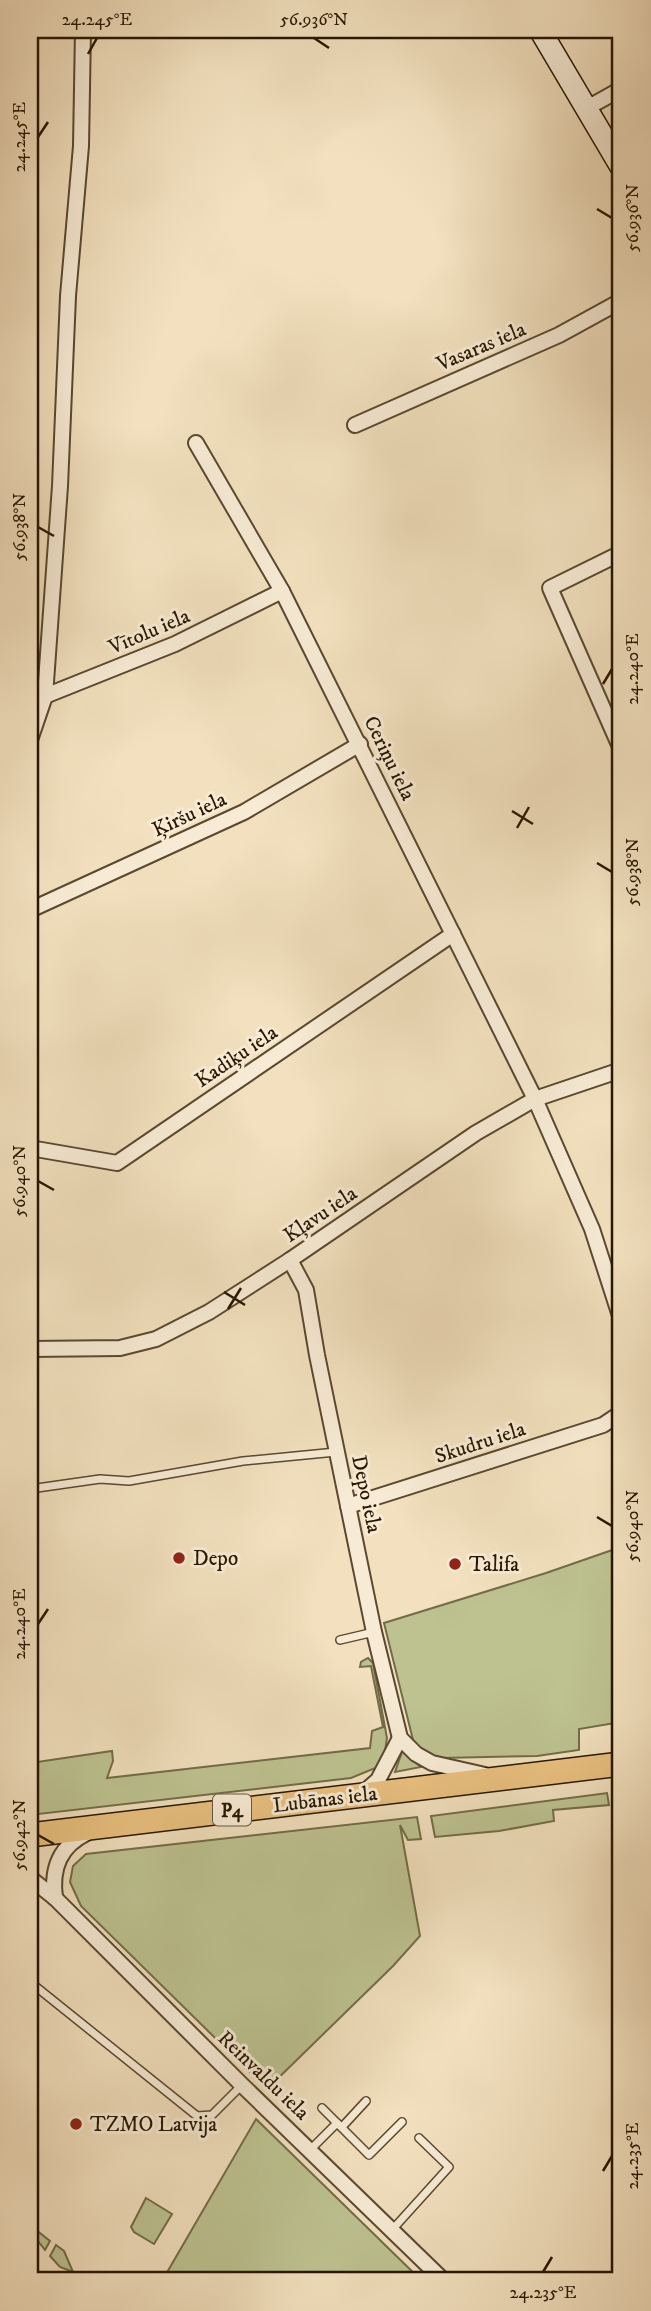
<svg xmlns="http://www.w3.org/2000/svg" width="651" height="2311" font-family="'IM FELL DW Pica',serif">
  <rect width="100%" height="100%" fill="#f2e0be"/>
  <filter id="stains"><feTurbulence type="fractalNoise" baseFrequency=".00286" numOctaves="4"/><feColorMatrix values="0 0 0 0 .2 0 0 0 0 .09 0 0 0 0 .02 0 0 0 .5 -.17"/></filter>
  <radialGradient id="worn" r=".72"><stop offset=".6" stop-color="#630" stop-opacity="0"/><stop offset="1" stop-color="#630" stop-opacity=".3"/></radialGradient>
  <!-- green -->
  <g fill="#bdc290" stroke="#726c48" stroke-width="2">
    <polygon points="621,1547 621,1722 579,1729 579,1750 537,1756 441,1758 431,1755 414,1744 384,1623 546,1573"/>
    <polygon points="368,1658 373,1663 387,1738 385,1751 388,1752 378,1767 351,1778 30,1815 30,1763 112,1751 113,1761 107,1778 370,1748 372,1731 383,1727 371,1666 360,1667 361,1662"/>
    <polygon points="402,1752 404,1752 421,1767 395,1772"/>
    <polygon points="607,1793 609,1805 553,1810 554,1821 499,1831 435,1837 431,1816"/>
    <polygon points="417,1817 421,1839 408,1840 400,1825 420,1936 393,1966 267,2089 81,1906 70,1882 73,1866 86,1854"/>
    <polygon points="256,2119 422,2281 162,2281"/>
    <polygon points="146,2198 172,2214 154,2244 134,2232 131,2227"/>
    <polygon points="30,2225 50,2241 45,2250 30,2231"/>
    <polygon points="56,2245 64,2251 73,2272 60,2267 50,2256"/>
  </g>
  <g fill="none" stroke-linecap="round" stroke-linejoin="round">
    <defs>
      <g id="lane">
        <polyline points="30,1489 100,1479 129,1481 243,1461 336,1452"/>
        <polyline points="340,1640 374,1632"/>
        <polyline points="30,1982 197,2116 212,2115 242,2085"/>
        <polyline points="322,2108 337,2123"/>
        <polyline points="342,2127 366,2101"/>
        <polyline points="310,2150 337,2123 369,2155 402,2122"/>
        <polyline points="392,2230 449,2167 419,2138"/>
      </g>
      <g id="street">
        <polyline points="587,108 621,89"/>
        <polyline points="355,425 559,335 621,301"/>
        <polyline points="196,443 282,591 535,1099 592,1229 621,1319"/>
        <polyline points="621,553 550,588 621,749"/>
        <polyline points="30,687 45,696"/>
        <polyline points="45,696 175,644 282,591"/>
        <polyline points="30,740 45,696 60,486 68,296 81,146 83,30"/>
        <polyline points="30,910 244,812 360,744"/>
        <polyline points="30,1148 117,1163 453,934"/>
        <polyline points="290,1260 306,1290 317,1355 374,1632 400,1738 416,1754 432,1763 485,1775"/>
        <polyline points="30,1349 120,1348 156,1339 209,1312 290,1260 476,1133 535,1099 621,1070"/>
        <polyline points="348,1506 603,1425 621,1413"/>
        <polyline points="362,1794 378,1780 400,1738"/>
        <polyline points="30,1878 55,1898 242,2085 444,2281"/>
        <path d="M55,1898C51,1868 60,1846 87,1833"/>
      </g>
      <polyline id="secondary" points="540,30 621,167"/>
      <polyline id="primary" points="30,1835 621,1764"/>
    </defs>
    <!-- lane casing -->
    <use href="#lane" stroke="#5a4830" stroke-width="10"/>
    <!-- street casing -->
    <use href="#street" stroke="#5a4830" stroke-width="18"/>
    <!-- secondary casing -->
    <use href="#secondary" stroke="#271600" stroke-width="24"/>
    <!-- primary casing -->
    <use href="#primary" stroke="#271600" stroke-width="26"/>
    <!-- lane -->
    <use href="#lane" stroke="#f7ebd5" stroke-width="7"/>
    <!-- street -->
    <use href="#street" stroke="#f7ebd5" stroke-width="14"/>
    <!-- secondary -->
    <use href="#secondary" stroke="#f7ebd5" stroke-width="21"/>
    <!-- primary -->
    <use href="#primary" stroke="#e9c07f" stroke-width="23"/>
  </g>
  <!-- ticks -->
  <path fill="none" stroke="#271600" stroke-width="2.5" d="M314,38L329,48M88,54L97,38M38,137L48,122M597,209L612,218M38,527L54,536M603,684L612,669M512,811L533,824M517,828L529,807M597,863L612,872M38,1181L54,1190M224,1292L245,1305M228,1309L241,1288M597,1517L612,1526M38,1624L48,1609M38,1835L54,1844M603,2171L612,2156M543,2272L552,2257"/>
  <!-- markers -->
  <g fill="#8f2418" stroke="#f7ebd5" stroke-width="2.5">
    <circle cx="179" cy="1558" r="7"/>
    <circle cx="455" cy="1564" r="7"/>
    <circle cx="76" cy="2124" r="7"/>
  </g>
  <g text-anchor="middle" stroke-width="6" stroke-linejoin="round" paint-order="stroke">
    <!-- shield labels -->
    <rect fill="#f7ebd5" stroke="#655640" stroke-width="2" x="213" y="1794.5" width="38" height="31" rx="5"/>
    <g font-size="19" font-weight="bold" fill="#271600">
      <text x="232" y="1817">P4</text>
    </g>
    <!-- street labels -->
    <g font-size="21" fill="#271600" stroke="#f7ebd5">
      <text transform="translate(481 346) rotate(-23)" y="7">Vasaras iela</text>
      <text transform="translate(149 631) rotate(-23)" y="7">Vītolu iela</text>
      <text transform="translate(390 758) rotate(64)" y="7">Ceriņu iela</text>
      <text transform="translate(189 814) rotate(-25)" y="7">Ķiršu iela</text>
      <text transform="translate(236 1056) rotate(-34)" y="7">Kadiķu iela</text>
      <text transform="translate(320 1214) rotate(-34)" y="7">Kļavu iela</text>
      <text transform="translate(480 1442) rotate(-18)" y="7">Skudru iela</text>
      <text transform="translate(367 1494) rotate(78)" y="7">Depo iela</text>
      <text transform="translate(325 1799) rotate(-7)" y="7">Lubānas iela</text>
      <text transform="translate(264 2075) rotate(44)" y="7">Reinvaldu iela</text>
    </g>
    <!-- poi labels -->
    <g font-size="21" fill="#271600" stroke="#f7ebd5" text-anchor="start">
      <text x="193" y="1565">Depo</text>
      <text x="469" y="1571">Talifa</text>
      <text x="90" y="2131">TZMO Latvija</text>
    </g>
  </g>
  <!-- margin -->
  <rect width="651" height="2311" fill="none" stroke="#f2e0be" stroke-width="77"/>
  <rect x="38" y="38" width="574" height="2234" fill="none" stroke="#271600" stroke-width="2.5"/>
  <g font-size="18" text-anchor="middle" fill="#271600">
    <text x="97" y="25">24.245°E</text>
    <text x="314" y="25">56.936°N</text>
    <text transform="translate(19 137) rotate(-90)" y="6">24.245°E</text>
    <text transform="translate(632 218) rotate(-90)" y="6">56.936°N</text>
    <text transform="translate(19 527) rotate(-90)" y="6">56.938°N</text>
    <text transform="translate(632 669) rotate(-90)" y="6">24.240°E</text>
    <text transform="translate(632 872) rotate(-90)" y="6">56.938°N</text>
    <text transform="translate(19 1181) rotate(-90)" y="6">56.940°N</text>
    <text transform="translate(632 1526) rotate(-90)" y="6">56.940°N</text>
    <text transform="translate(19 1624) rotate(-90)" y="6">24.240°E</text>
    <text transform="translate(19 1835) rotate(-90)" y="6">56.942°N</text>
    <text transform="translate(632 2156) rotate(-90)" y="6">24.235°E</text>
    <text x="543" y="2298">24.235°E</text>
  </g>
  <rect width="100%" height="100%" filter="url(#stains)"/>
  <rect width="100%" height="100%" fill="url(#worn)"/>
</svg>
